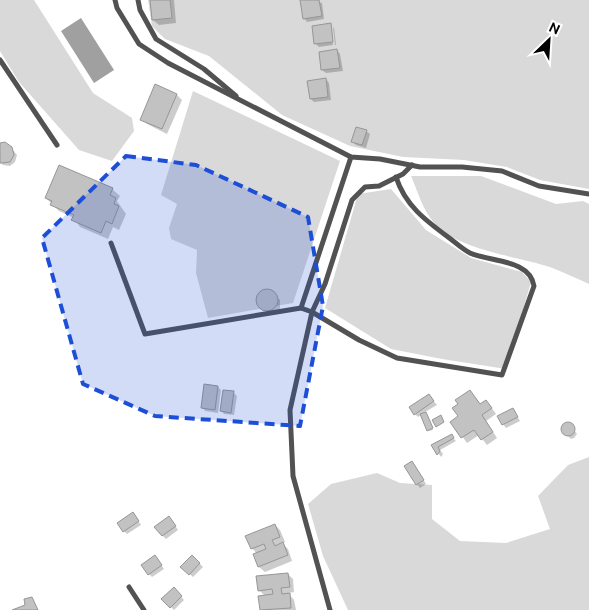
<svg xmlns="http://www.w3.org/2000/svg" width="589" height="610" font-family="Ubuntu,sans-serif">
  <rect width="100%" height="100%" fill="#fff"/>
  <!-- green -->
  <g fill="#d9d9d9">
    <polygon points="0,0 34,0 93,93 132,118 134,131 112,161 79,150 19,82 0,51"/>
    <polygon points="148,0 589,0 589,189 540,180 507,167 464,160 403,157 350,146 282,115 209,56 165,39 152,26"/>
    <polygon points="193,91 340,161 293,303 208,318 196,273 197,250 171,239 169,228 177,204 161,195"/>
    <path d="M411,176H481L556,204L583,201L589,204V284C576,278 563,272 550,267C519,257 456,249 435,224C423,211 418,192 411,176Z"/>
    <polygon points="391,189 426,230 471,258 522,272 531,282 506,369 442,359 391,349 325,308 358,194"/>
    <polygon points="589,457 589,610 348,610 323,556 308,504 331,484 377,473 400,483 432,485 432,519 460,541 506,543 550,529 538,496 568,465"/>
  </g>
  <!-- water -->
  <polygon fill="#a0a0a0" points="81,18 114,70 94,83 61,31"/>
  <!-- shadow -->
  <g fill="#0003">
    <polygon points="151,0 174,0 176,23 159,25 153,20"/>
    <polygon points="313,0 322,3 324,19 307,22 304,18"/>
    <polygon points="330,25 333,45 319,47 316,44 313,27"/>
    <polygon points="333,27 334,28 336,45 335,45"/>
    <polygon points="337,50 340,54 343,71 326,73 322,70"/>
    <polygon points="326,79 329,83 331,100 314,102 311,99"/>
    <polygon points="156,86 177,95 182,100 167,134 147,124 142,119"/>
    <polygon points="366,131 370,134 366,148 356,145 353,142"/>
    <polygon points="0,145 12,149 17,155 15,162 10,166 3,165 0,162"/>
    <polygon points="112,189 120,196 117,201 126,214 119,230 113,227 108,239 80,227 74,218 59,211 46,198"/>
    <polygon points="265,291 272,292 280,300 280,309 269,314 258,303 258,297"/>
    <polygon points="218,387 221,390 218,413 205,411 202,407"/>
    <polygon points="470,391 481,405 491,407 496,414 486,421 497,438 487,445 479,435 467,443 452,422 460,416 460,404"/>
    <polygon points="234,393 237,396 234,415 224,414 221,411"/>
    <polygon points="432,399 437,405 425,412 433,430 429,431 422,414 418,417 415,414"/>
    <polygon points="513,409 520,421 506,428 503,424"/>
    <polygon points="567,424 570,424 577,434 574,438 571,439 563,431"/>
    <polygon points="451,436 456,441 440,450 443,454 441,457 433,446"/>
    <polygon points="415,466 426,484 420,488 417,484"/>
    <polygon points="136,517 141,525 127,534 124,531"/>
    <polygon points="172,521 178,530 166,539 162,535"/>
    <polygon points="275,525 280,530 285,542 282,543 288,549 292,561 265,572 259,567 255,555 257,554 252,548"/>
    <polygon points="192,556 203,567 193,577 182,567"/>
    <polygon points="158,560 164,569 152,577 149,574"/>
    <polygon points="288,574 293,579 294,592 288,593 294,600 296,610 261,610 259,597 265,596 259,590"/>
    <polygon points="174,589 184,600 174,610 163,599"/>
  </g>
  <!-- building -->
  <g fill="#c2c2c2" stroke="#969696">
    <polygon points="150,0 170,0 172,18 152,20"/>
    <polygon points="300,0 319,0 322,16 303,19"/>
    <polygon points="331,23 333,42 314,44 312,26"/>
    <polygon points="337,49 340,68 321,70 319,52"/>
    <polygon points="326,78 328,97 310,99 307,81"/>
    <polygon points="155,84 177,94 162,129 140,120"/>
    <polygon points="356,127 367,130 362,145 351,142"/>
    <polygon points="5,142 12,147 14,155 10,162 2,163 0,163 0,143"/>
    <polygon points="59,165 113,188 110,195 116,198 114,204 119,206 112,224 106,221 101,233 71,220 74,215 50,205 52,201 45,198"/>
    <circle cx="267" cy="300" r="11"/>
    <polygon points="204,384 218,386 215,410 201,408"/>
    <polygon points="223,390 234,391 231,413 220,411"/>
    <polygon points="470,390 480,404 486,400 492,408 482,415 493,432 481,440 474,430 461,438 450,422 458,416 452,408 458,404 455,400"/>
    <polygon points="429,394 434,401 414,415 409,407"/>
    <polygon points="513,408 518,417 502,425 497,416"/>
    <polygon points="426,412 433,428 427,431 420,414"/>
    <polygon points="441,415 444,422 436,427 432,420"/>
    <circle cx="568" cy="429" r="7"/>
    <polygon points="452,434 454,438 438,447 440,451 437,455 431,445"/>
    <polygon points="412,461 424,480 416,485 404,466"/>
    <polygon points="133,512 139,521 123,532 117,523"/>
    <polygon points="169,516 176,526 162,536 154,527"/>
    <polygon points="275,524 280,537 272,540 275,546 283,542 288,555 258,567 253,554 266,549 264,544 251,549 245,536"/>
    <polygon points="155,555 162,565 148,575 141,565"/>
    <polygon points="192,555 200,563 189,575 180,567"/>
    <polygon points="288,573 290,587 281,588 282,594 290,593 291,608 260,610 258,596 273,594 272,589 258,591 256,576"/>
    <polygon points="174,587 182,596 170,608 161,599"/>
    <polygon points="32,597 38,610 12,610 25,605 24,599"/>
  </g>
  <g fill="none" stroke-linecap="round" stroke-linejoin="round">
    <!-- lane -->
    <g stroke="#525252" stroke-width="5">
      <polyline points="115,0 117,8 139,44 168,63 351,157 380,159 420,167 462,167 502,171 539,186 589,194"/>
      <polyline points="138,0 140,10 156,39 204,69 236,96"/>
      <polyline points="0,60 57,145"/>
      <path d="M396,177C405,205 425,220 448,237C455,242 462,249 470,253C490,262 530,259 534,286L502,375L397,358L359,340L312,312L325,284L352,200L365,187L379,186L403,174L412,165"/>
      <polyline points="111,243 145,334 301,308 351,157"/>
      <polyline points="301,308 312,312 290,410 293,476 330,610"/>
      <polyline points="129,587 144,610"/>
    </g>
  </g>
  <!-- marked area -->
  <path fill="#1d4ed8" fill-opacity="0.2" stroke="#1d4ed8" stroke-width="4" stroke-dasharray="10 6" stroke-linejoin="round" d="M126,156L196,165L308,217L323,306L300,426L155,416L83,384L42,238Z"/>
  <!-- north arrow -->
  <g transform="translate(549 40) rotate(25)" stroke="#ffffff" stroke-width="4" paint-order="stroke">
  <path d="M0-4L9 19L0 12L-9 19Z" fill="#000000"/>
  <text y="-8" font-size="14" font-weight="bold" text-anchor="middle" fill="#000000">N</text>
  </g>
</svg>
